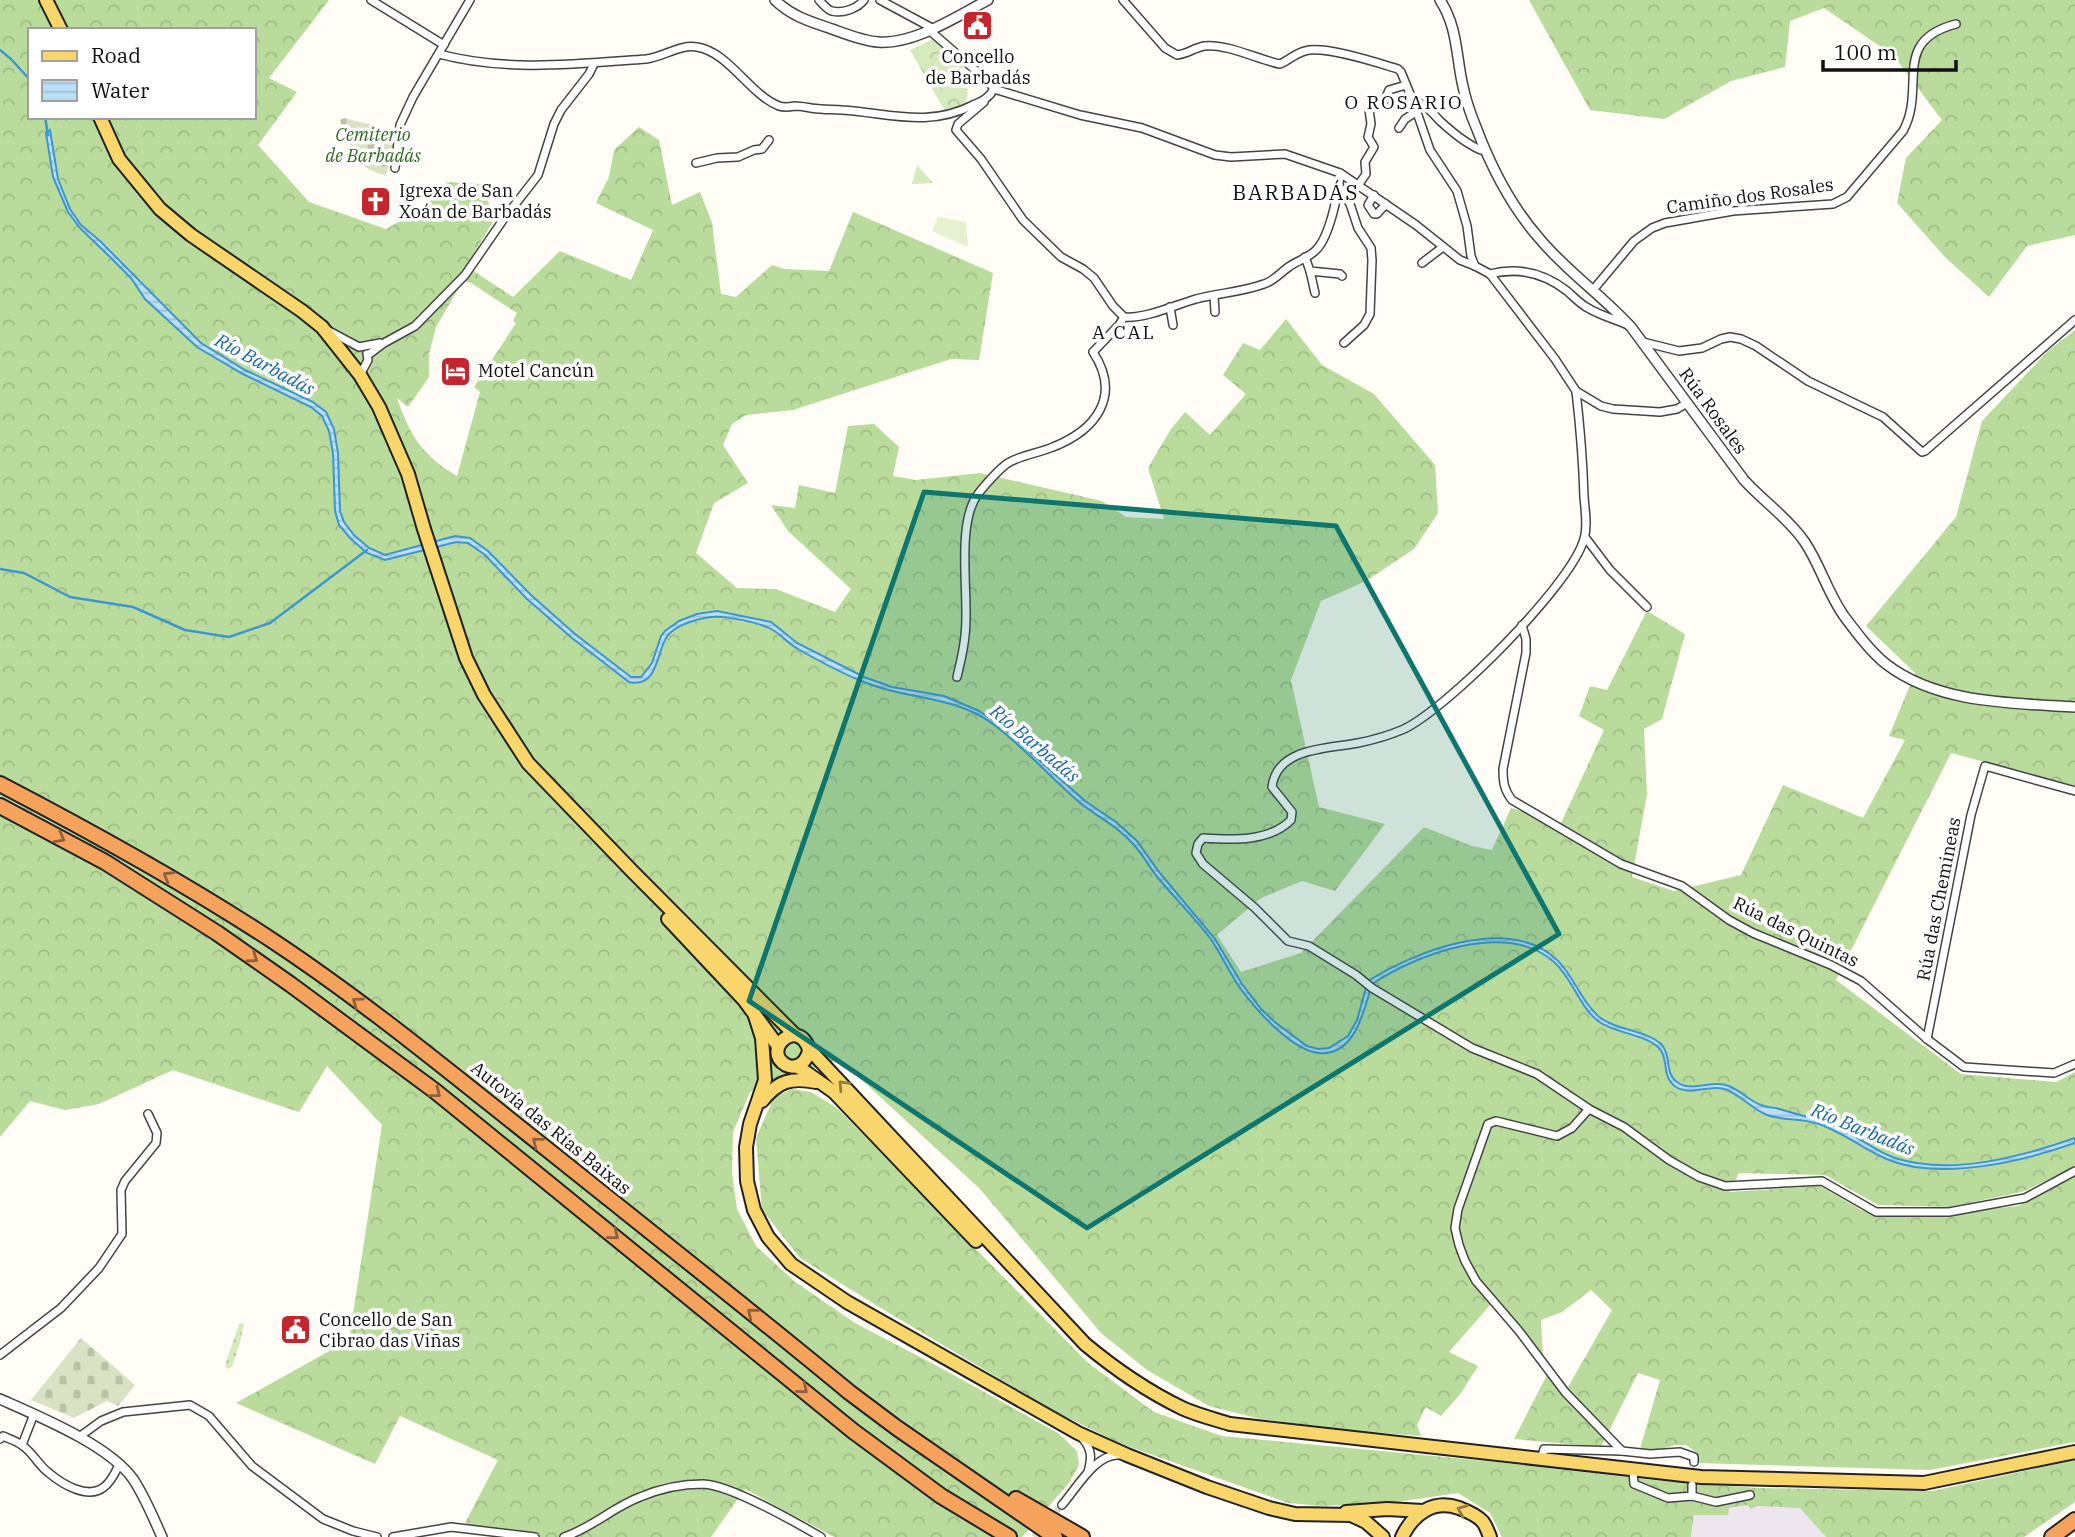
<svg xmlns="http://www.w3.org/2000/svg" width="2075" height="1537" font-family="'IBM Plex Serif',serif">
  <defs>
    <pattern id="forest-crowns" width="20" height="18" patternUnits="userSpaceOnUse" patternTransform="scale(1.75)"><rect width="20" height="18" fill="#b9dc9c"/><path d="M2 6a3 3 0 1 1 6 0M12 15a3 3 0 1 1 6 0" fill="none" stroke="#9ebc85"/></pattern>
    <pattern id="cemetery-stones" width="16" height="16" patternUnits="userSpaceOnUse" patternTransform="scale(1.75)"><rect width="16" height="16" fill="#d9e3c4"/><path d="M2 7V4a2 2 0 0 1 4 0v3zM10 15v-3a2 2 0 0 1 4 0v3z" fill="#b9c2a7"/></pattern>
    <pattern id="park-crowns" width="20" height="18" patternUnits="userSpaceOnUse" patternTransform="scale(1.75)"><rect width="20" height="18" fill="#d5ebbd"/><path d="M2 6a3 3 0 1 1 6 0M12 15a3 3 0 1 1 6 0" fill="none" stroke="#b6c8a1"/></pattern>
    <pattern id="garden-dots" width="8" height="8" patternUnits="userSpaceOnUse" patternTransform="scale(1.75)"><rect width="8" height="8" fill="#d5ebbd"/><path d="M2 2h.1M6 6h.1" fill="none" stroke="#b6c8a1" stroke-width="1.8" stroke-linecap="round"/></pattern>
    <pattern id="water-rules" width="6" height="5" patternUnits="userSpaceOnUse" patternTransform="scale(1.75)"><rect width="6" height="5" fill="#b9e0f7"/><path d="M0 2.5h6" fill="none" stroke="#9ebfd3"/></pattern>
  </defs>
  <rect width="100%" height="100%" fill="#fffdf5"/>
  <!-- industrial -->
  <polygon fill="#eee6ef" points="1748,1504 1801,1508 1826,1537 1691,1537 1694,1515 1728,1515 1728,1508"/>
  <!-- forest -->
  <g fill="url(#forest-crowns)" fill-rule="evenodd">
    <path d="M0,0H329L269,78L297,92L258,145L309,202L386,229L426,206L447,182L479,184L496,217L466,266L513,297L560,251L631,280L653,230L596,203L609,177L614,150L639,127L659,140L672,205L700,192L712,223L721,294L736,297L772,265L784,269L829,271L853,212L993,273L979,360L951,359L793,410L746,415L732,424L723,445L748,483L714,503L696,553L737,588L776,589L835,612L851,589L788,531L771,505L795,508L799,485L835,493L848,426L874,424L899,447L893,476L916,480L980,473L1102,501L1126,517L1164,519L1148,468L1171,429L1185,412L1210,435L1246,394L1223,375L1243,343L1260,350L1286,319L1322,365L1374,394L1435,465L1438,513L1414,549L1366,581L1321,601L1291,680L1319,807L1385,824L1335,891L1302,881L1261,898L1217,935L1241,972L1301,953L1424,827L1472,846L1492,850L1511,808L1561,823L1604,730L1579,716L1590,686L1607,690L1647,611L1685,634L1662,719L1644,729L1647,794L1632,877L1674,891L1741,875L1783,785L1863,818L1905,740L1889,736L1915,673L1866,626L1956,517L1982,421L2048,351L2075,330V786L1951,753L1836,980L1961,1074L2056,1082L2075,1072V1167L2022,1192L1949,1207L1878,1205L1825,1175L1739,1173L1729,1192L1820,1186L1861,1210L1876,1216H1924L2018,1206L2075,1176V1442L1930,1470L1698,1463L1697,1453L1686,1445H1675L1661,1449H1640L1660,1380L1638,1373L1601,1447L1514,1439L1548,1373L1554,1370L1568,1387L1612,1310L1591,1290L1562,1312L1541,1320L1543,1357L1538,1361L1491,1304L1449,1352L1478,1366L1461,1393L1441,1416L1426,1407L1417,1425L1421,1436L1354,1431L1260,1419L1209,1406L1147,1370L1101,1333L980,1189L839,1059L750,1092L733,1132L732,1173L737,1209L756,1246L794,1281L855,1323L939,1367L1058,1433L1077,1451L1079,1465L1069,1483L1022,1537H834L745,1489L711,1537H509L465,1523L498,1460L400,1416L375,1464L236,1403L349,1340L382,1125L327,1066L299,1112L173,1070L99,1104L65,1110L30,1101L0,1137ZM30,30H254V117H30ZM463,281L471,283L517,313L513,321L516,323L474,387L480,392L457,476C422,455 410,436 397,398L408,407L429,377V354L436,327Z"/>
    <polygon points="1529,0 2075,0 2075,235 2027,246 1989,297 1945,257 1897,203 1906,158 1942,120 1893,55 1824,8 1790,21 1785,67 1731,81 1664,119 1590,110"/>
    <polygon points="792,1089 811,1092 837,1108 1087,1362 1154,1412 1222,1436 1497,1462 1652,1480 1758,1488 1932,1491 2075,1460 2075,1502 2024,1537 1826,1537 1800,1508 1757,1506 1751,1509 1747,1505 1729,1508 1728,1515 1694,1515 1691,1537 1502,1537 1490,1513 1458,1493 1397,1502 1321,1506 1288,1503 1119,1443 1052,1410 884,1310 800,1258 762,1210 756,1138 774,1097"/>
  </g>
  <!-- cemetery -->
  <g fill="url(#cemetery-stones)">
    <path d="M344,118L397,131L386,175C369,173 348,158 350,139L344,134L340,120Z"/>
    <polygon points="81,1338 135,1385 118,1406 107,1401 74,1418 31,1400"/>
  </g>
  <!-- park -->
  <g fill="url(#park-crowns)">
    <path d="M935,38L963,65C964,72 959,78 958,87L968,89C967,108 963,107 945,111L910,50Z"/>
    <polygon points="917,165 933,183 912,184"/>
  </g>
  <!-- garden -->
  <polygon fill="url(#garden-dots)" points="244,1323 240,1343 232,1367 227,1369 225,1365 239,1324"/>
  <!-- pitch -->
  <polygon fill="#e6f2cf" points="938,217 966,222 968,247 932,231"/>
  <!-- water -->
  <path fill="url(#water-rules)" stroke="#3f96cf" stroke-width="2" d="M50,130L58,179L70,209L81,225L100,241L201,343L245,370L313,402L326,412L334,429L338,453L340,511L344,522L354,535L369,548L385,555L455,536L470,538L488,551L531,595L575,634L631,677H641L652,663L661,636L665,631L679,621L697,614L717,611L771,622L797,643L864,677L892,687L944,696L979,711L1000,725L1085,801L1116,822L1137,841L1159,872L1215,939L1242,984L1261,1009L1276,1023L1307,1046L1318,1049L1329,1048L1348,1036L1357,1020L1368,981C1416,951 1509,914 1557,960C1574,976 1580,1000 1598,1016C1616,1031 1644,1029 1661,1044C1672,1055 1664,1073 1677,1082C1691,1093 1712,1079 1729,1086C1747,1094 1753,1107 1776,1108C1797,1115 1818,1118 1838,1127C1858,1136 1874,1151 1895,1158C1951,1176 2021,1157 2075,1138V1143C2024,1161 1942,1181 1889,1160C1865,1150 1844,1133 1819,1124C1802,1118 1784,1121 1767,1115C1752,1109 1742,1096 1727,1090C1711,1083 1692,1097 1676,1087C1661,1077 1669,1060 1660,1049C1647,1034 1615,1034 1598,1021C1578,1005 1573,979 1554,962C1507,920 1417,954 1372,984C1364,1009 1356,1056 1319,1053C1293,1051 1258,1012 1243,992C1230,975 1222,955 1210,938C1194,917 1175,898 1158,878C1149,867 1143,854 1133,844C1118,826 1097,817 1079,802C1050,777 1024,747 993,724C954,695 907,700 864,682C841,673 819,661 798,649C788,644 782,635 773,630C762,623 724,615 711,617C698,619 678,624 668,635C656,650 659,689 629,682L572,638L527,599L485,555L468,543L456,542L385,560L367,553L351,539L339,525L335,511L333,453L329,431L322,416L311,407L243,374L197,347L145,299L131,278L108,255L80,228L68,212L53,177L46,133Z"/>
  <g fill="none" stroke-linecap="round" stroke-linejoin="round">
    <!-- stream -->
    <g stroke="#3f96cf" stroke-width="2.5">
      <polyline points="0,50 11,59 30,80"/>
      <polyline points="45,117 48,135"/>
      <polyline points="0,569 24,573 70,597 133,607 185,630 229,637 270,623 367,550"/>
    </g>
    <!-- minor-tunnel -->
    <polyline stroke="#dbdad3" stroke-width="7" stroke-dasharray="7 3.5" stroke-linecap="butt" points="1034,1537 1062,1505"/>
    <defs>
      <g id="minor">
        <polyline points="371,0 444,45"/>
        <path d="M819,0C823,4 827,10 832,11C843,14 858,8 864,0"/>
        <polyline points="880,0 932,28"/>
        <path d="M1123,0L1165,48L1177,55C1187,54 1194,48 1204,46C1226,43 1259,60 1280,64C1289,60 1296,53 1305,51C1324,45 1378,63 1398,69L1401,72L1413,101C1426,103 1431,112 1440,121C1452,132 1471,148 1487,152"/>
        <path d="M439,54C506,72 577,64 646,59C663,57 680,44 697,47C729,52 749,94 779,106C785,108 789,107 795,106C803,106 813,109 821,109C828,110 835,109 842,110C889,113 928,128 973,105C982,101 989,98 994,89L988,81L929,30"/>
        <polyline points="994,89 1080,115 1142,128 1215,155 1231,157 1285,154 1340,173 1416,225 1460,260 1475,266"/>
        <polyline points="1413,101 1430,150 1457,191 1467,226 1471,256 1475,266 1490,274 1555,359 1576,391 1601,406 1613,409 1660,412 1677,409 1687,403"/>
        <polyline points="984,102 958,124 956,130 981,159 1023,220 1061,257 1083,269 1094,278 1113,306 1124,317"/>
        <polyline points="1399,128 1405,119 1416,112"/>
        <polyline points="696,163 717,158 738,157 754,150 762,149 769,140"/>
        <polyline points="395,168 400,125 413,97 470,0"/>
        <polyline points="1359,184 1366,174 1365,162 1374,147 1368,137 1371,124 1369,109 1375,102 1385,100 1389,90 1406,85"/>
        <polyline points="1340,187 1350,204 1358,228 1371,248 1372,260 1370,314 1364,325 1344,343"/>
        <polyline points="1374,195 1368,205 1374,214 1377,214 1386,204"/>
        <polyline points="1305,257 1310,271 1340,274 1342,276"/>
        <polyline points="1422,263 1443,247"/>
        <polyline points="1310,271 1315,293"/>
        <path d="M1490,274C1518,267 1544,273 1567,291C1574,297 1580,304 1588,308C1601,316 1615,319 1628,325"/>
        <path d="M1593,290L1634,241L1652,228L1665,223L1733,211L1833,204L1847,197L1903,131C1927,88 1890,41 1956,24"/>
        <polyline points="1214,296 1215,312"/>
        <polyline points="1170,307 1173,325"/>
        <polyline points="329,331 359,347 380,343"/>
        <polyline points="1643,342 1679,351 1702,348 1721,339 1730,337 1741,339 1756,346 1808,381 1883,417 1922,452 1925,451 2075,320"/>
        <polyline points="368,355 384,343 415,326 465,275 503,220 538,175 554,124 561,110 589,74 594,64"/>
        <polyline points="360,375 368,360 367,354"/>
        <path d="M1576,391C1580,426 1583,461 1584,497C1585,510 1588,526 1584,539C1572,584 1448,708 1404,729C1390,735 1373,740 1358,743C1328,749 1277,747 1272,787L1292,812L1291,820C1269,842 1233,840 1203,838L1198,844L1196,853L1203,864L1255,908L1288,941L1309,946L1356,975L1372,988L1472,1048L1537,1074L1589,1109L1624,1127L1669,1160L1699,1177L1725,1186L1822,1181L1876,1212H1949L2025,1198L2075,1171"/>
        <polyline points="1585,537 1610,570 1647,607"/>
        <path d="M1522,625L1526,639V653L1503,769C1503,782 1504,790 1512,800L1621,864L1682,886L1729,920L1753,933L1831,965L1861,981L1927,1039L1964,1067L2054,1073L2075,1064"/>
        <path d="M957,677C960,664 964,649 965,635C970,598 955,525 978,494C984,486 1000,468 1008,463C1021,455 1039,453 1053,447C1096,430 1122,396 1093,352L1119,325L1124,317C1145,319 1175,305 1196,299C1219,293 1242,292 1264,284C1274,281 1281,272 1290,266C1299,260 1310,257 1317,249C1330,235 1339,191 1340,173"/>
        <polyline points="1927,1039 1971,815 1985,766 2075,791"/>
        <polyline points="1589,1109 1572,1128 1557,1136 1496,1121 1488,1124 1458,1209 1455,1228 1459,1245 1465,1261 1476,1281 1519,1331 1565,1392 1622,1451 1650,1454 1680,1452 1694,1457 1694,1462"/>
        <polyline points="0,1355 61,1308 99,1268 122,1234 121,1190 125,1181 156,1143 157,1133 148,1114"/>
        <polyline points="79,1437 101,1421 123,1412 190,1405 209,1416 252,1466 323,1519 353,1531 377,1537"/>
        <path d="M1082,1438C1092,1449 1092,1458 1088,1472"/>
        <path d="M0,1439L3,1436C9,1439 17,1441 23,1446C33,1453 40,1467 49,1473C62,1484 88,1500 104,1487C111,1482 115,1473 119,1465"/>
        <polyline points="22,1445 34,1414"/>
        <polyline points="1541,1459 1544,1449 1622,1451"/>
        <polyline points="1633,1470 1634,1484 1668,1498 1692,1496 1716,1502 1750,1495"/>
        <polyline points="1692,1496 1692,1485"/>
        <path d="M1062,1505C1076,1489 1096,1453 1119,1455"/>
        <polyline points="393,1537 451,1527 535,1537"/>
        <path d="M564,1537C592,1528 613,1507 640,1497C659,1489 683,1484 703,1484C731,1485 795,1522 821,1537"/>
      </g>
      <g id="tertiary">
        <path d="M775,0C791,16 811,22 832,29C846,34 863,41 878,42C914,45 957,16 988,0"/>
        <path d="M1440,0C1457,26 1456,53 1462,82C1465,97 1470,113 1476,127C1491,167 1511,206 1539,238C1566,271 1602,295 1631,327L1744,480C1763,501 1788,518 1804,541C1820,564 1827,592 1844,616C1856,632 1870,651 1886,664C1938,704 2012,703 2075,707"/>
        <path d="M0,1399C38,1416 109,1445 133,1479C145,1497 153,1517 162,1537"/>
      </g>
      <g id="primary">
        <polyline points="46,0 61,30"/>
        <polyline points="100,117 119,159 160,209 191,235 302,311 322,327 360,375 379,407 408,474 424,529 466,658 484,695 528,763 632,871 795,1035"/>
        <polyline points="668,919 744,1000 778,1046"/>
        <polyline points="755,1016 762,1038 765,1080 750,1124 746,1147 747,1181 754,1210 768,1237 791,1264 847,1302 1078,1433 1127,1455 1207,1487 1269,1508 1295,1514 1351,1515 1366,1522 1383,1537"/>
        <path d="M809,1049C808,1060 798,1071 786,1065C761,1051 797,1016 809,1049L1085,1344C1115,1369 1147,1391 1182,1408C1197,1415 1214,1419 1230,1424L1701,1477L1924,1483L2075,1452"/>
        <polyline points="797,1066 834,1092 976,1241"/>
        <path d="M762,1101C778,1081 791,1077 816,1082"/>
        <polyline points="1346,1512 1387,1509 1423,1511"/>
        <path d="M1402,1537C1413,1514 1433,1499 1459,1508C1467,1511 1477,1515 1483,1522C1486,1526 1488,1532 1490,1537"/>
      </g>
      <g id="motorway">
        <path d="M0,784C92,832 183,882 270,939C367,1003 457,1078 548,1150C648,1230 750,1310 849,1392L897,1428L1055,1537"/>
        <polyline points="0,806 105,862 217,933 290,984 435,1091 853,1431 941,1496 1009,1537"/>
        <polyline points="1016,1499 1082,1537"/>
        <polyline points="2052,1537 2075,1520"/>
      </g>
    </defs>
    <!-- minor casing -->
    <use href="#minor" stroke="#444" stroke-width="10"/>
    <!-- tertiary casing -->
    <use href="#tertiary" stroke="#444" stroke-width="12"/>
    <!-- primary casing -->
    <use href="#primary" stroke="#222" stroke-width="16"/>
    <!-- motorway casing -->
    <use href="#motorway" stroke="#222" stroke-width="18"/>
    <!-- minor -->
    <use href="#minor" stroke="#fff" stroke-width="7"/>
    <!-- tertiary -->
    <use href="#tertiary" stroke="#fff" stroke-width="9"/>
    <!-- primary -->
    <use href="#primary" stroke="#f9d66b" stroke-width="12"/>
    <!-- motorway -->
    <use href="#motorway" stroke="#f5a25d" stroke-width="14"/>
  </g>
  <!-- one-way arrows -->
  <defs><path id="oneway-chevron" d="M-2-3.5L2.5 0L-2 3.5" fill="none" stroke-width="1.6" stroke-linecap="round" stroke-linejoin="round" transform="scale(1.75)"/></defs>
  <g stroke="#8e613b">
    <use href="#oneway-chevron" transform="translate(60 838) rotate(29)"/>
    <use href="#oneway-chevron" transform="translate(168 876) rotate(-149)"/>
    <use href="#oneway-chevron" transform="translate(253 958) rotate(35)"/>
    <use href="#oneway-chevron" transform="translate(357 1002) rotate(-144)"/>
    <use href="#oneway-chevron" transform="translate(436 1093) rotate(38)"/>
    <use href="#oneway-chevron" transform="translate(537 1142) rotate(-141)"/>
    <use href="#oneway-chevron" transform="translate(614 1235) rotate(39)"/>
    <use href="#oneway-chevron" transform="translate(752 1313) rotate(-141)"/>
    <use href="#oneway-chevron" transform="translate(803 1389) rotate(40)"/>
  </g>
  <g stroke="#917d42">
    <use href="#oneway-chevron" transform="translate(843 1085) rotate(-133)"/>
    <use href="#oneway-chevron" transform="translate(1462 1510) rotate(-158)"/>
  </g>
  <!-- marked area -->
  <path fill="#0f766e" fill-opacity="0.2" stroke="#0f766e" stroke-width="5" stroke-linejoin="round" d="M924,492L1336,526L1559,934L1087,1228L749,1001Z"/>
  <!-- icons -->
  <defs>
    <symbol id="civic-square" viewBox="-11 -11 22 22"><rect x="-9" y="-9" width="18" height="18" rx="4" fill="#c4262e" stroke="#fff"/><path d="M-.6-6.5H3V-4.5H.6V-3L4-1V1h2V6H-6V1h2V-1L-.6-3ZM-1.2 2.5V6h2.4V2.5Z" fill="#fff"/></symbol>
    <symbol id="church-square" viewBox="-11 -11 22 22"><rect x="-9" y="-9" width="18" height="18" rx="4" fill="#c4262e" stroke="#fff"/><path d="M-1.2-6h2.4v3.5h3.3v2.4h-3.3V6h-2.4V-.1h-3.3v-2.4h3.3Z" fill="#fff"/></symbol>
    <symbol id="hotel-square" viewBox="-11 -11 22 22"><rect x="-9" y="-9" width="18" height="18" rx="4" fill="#c4262e" stroke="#fff"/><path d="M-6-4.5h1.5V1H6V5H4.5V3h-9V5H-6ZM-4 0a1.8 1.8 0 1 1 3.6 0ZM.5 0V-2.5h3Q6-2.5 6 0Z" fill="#fff"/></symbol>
  </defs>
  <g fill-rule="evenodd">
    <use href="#civic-square" x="960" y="8" width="35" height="35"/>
    <use href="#church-square" x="358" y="184" width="35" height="35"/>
    <use href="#hotel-square" x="438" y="354" width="35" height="35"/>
    <use href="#civic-square" x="278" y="1312" width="35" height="35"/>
  </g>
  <g text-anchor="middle" stroke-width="7" stroke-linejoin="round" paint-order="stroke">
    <!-- poi labels -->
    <g font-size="18" fill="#111" stroke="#fff" text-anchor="start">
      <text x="978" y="63" text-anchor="middle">Concello<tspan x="978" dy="21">de Barbadás</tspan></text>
      <text x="399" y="197">Igrexa de San<tspan x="399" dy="21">Xoán de Barbadás</tspan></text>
      <text x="478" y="377">Motel Cancún</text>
      <text x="319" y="1326">Concello de San<tspan x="319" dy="21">Cibrao das Viñas</tspan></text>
    </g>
    <!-- park labels -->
    <g font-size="18" font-style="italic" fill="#2f6b1f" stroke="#fff">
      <text x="373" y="141">Cemiterio<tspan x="373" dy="21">de Barbadás</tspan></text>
    </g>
    <!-- street labels -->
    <g font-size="18" fill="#111" stroke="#fff">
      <text transform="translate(1750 196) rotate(-8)" y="6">Camiño dos Rosales</text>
      <text transform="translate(1713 411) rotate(54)" y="6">Rúa Rosales</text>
      <text transform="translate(1939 899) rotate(-79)" y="6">Rúa das Chemineas</text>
      <text transform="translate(1796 932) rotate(26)" y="6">Rúa das Quintas</text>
      <text transform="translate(551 1128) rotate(39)" y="6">Autovía das Rías Baixas</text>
    </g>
    <!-- neighbourhood labels -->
    <g font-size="19" letter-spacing="2" fill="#111" stroke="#fff">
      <text x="1404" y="109">O ROSARIO</text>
      <text x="1124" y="339">A CAL</text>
    </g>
    <!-- water labels -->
    <g font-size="19" font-style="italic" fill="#1768a6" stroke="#fff">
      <text transform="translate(265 364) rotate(28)" y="7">Río Barbadás</text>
      <text transform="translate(1035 743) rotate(40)" y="7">Río Barbadás</text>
      <text transform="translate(1863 1129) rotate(22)" y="7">Río Barbadás</text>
    </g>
    <!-- quarter labels -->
    <g font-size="21" letter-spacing="2" fill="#111" stroke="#fff">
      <text x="1296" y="200">BARBADÁS</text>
    </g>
  </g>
  <!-- legend -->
  <rect x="28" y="28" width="228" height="91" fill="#ffffff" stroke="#a0a0a0" stroke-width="2"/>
  <rect x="42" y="51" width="35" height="10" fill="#f9d66b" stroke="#a0a0a0" stroke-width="2"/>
  <text x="91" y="63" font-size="21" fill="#111111">Road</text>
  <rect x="42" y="80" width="35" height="21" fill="url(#water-rules)" stroke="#a0a0a0" stroke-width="2"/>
  <text x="91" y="98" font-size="21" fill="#111111">Water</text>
  <!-- scale -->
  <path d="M1823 60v10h133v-10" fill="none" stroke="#111111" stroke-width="3.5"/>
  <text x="1834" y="60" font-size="21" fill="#111111" stroke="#ffffff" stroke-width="5" paint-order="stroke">100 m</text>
</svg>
